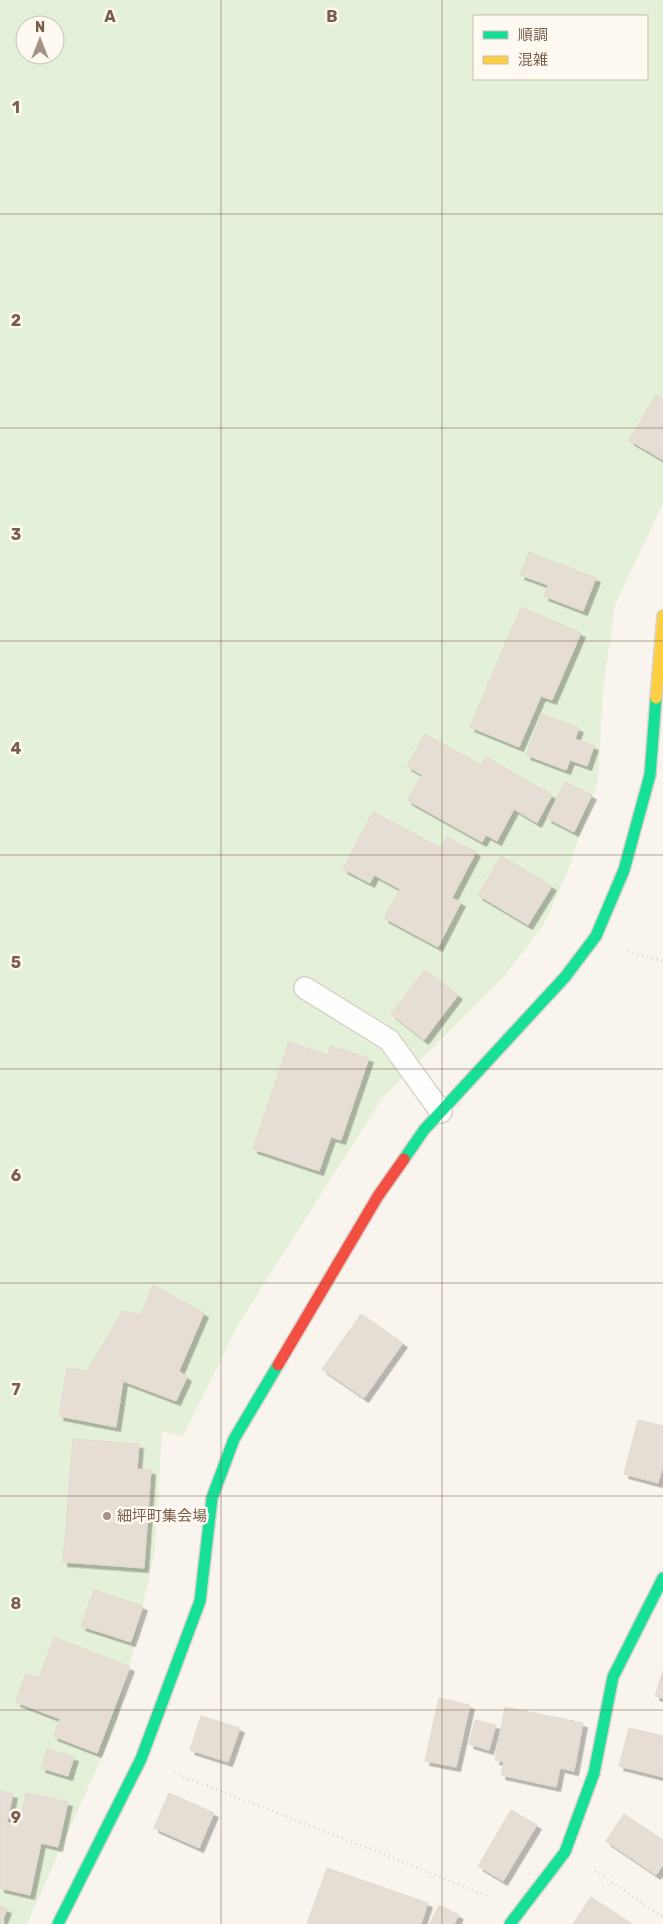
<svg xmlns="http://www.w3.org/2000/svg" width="663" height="1924" font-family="Rubik,'Noto Sans JP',sans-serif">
  <defs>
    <filter id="shadow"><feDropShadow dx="4.5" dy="4.5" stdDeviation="0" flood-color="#0004"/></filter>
  </defs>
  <rect width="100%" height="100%" fill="#f9f5ee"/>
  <!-- green -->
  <path fill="#e5f0d9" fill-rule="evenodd" d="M0,0H663V503L615,605L603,689L598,781L568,871L544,924L502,979L383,1097L239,1323L183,1436L162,1432L155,1551L117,1723L27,1924H0ZM474,16H647V79H474ZM25,25H55V55H25Z"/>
  <!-- building -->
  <g fill="#e6ded5" stroke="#e2d9d0" filter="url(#shadow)">
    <polygon points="656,395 663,399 663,460 629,440"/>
    <polygon points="529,552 596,578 583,611 544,596 548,585 520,575"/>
    <polygon points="521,607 581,633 552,700 541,696 519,747 470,727"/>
    <polygon points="542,714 579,728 575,739 594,746 587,766 570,760 566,770 526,755"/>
    <polygon points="425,734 481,765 486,757 552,795 537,823 514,809 497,841 486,835 482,842 407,800 422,775 407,766"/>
    <polygon points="565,782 592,795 574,832 547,818"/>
    <polygon points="373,812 441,848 447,837 476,852 452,898 461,902 438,947 384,918 400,889 374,875 370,883 343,869"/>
    <polygon points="501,856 552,886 528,925 478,895"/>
    <polygon points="425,970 458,995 424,1040 391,1014"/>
    <polygon points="289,1042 328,1055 331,1046 369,1058 341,1140 331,1137 319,1171 253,1149"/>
    <polygon points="153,1285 204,1313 179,1371 187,1377 176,1401 123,1381 116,1427 59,1416 67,1368 87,1371 123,1311 141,1315"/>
    <polygon points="361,1314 403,1343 364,1398 322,1369"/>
    <polygon points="638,1420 663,1426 663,1466 658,1483 624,1474"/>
    <polygon points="73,1439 139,1444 137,1469 151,1470 144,1568 63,1562"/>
    <polygon points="94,1590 143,1606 131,1642 81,1626"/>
    <polygon points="54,1637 130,1667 97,1753 53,1736 60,1719 16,1702 26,1673 39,1678"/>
    <polygon points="663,1671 663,1698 655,1696"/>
    <polygon points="439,1698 470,1705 456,1767 425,1761"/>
    <polygon points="505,1707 583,1723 574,1771 560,1768 556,1787 501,1775 504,1762 495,1760"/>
    <polygon points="201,1716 240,1728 228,1762 190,1750"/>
    <polygon points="475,1720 496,1725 489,1750 469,1744"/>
    <polygon points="629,1728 663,1736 663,1777 619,1766"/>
    <polygon points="47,1749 74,1757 68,1776 41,1768"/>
    <polygon points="0,1791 13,1794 7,1822 19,1825 26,1793 68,1802 58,1847 41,1843 30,1895 0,1888"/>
    <polygon points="169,1793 214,1813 199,1848 154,1828"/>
    <polygon points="511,1810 537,1825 503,1881 478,1866"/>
    <polygon points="624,1814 663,1840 663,1865 656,1875 606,1841"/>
    <polygon points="327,1868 428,1903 421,1924 307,1924"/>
    <polygon points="591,1897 632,1924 573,1924"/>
    <polygon points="439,1905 459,1915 454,1924 430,1924"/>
    <polygon points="0,1906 7,1909 1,1924 0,1924"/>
  </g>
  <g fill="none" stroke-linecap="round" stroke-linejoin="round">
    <defs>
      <polyline id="lane" points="305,988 389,1040 441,1112"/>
      <g id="fast">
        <polyline points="404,1159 424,1130 565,977 596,936 624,870 650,775 656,698"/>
        <polyline points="58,1924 141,1759 200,1601 212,1498 234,1439 278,1365"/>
        <polyline points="510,1924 565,1852 594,1773 613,1677 663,1578"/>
      </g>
      <polyline id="slow" points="656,698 663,616"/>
      <polyline id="jam" points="278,1365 378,1196 404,1159"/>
    </defs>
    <!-- lane casing -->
    <use href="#lane" stroke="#d8d2cc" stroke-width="24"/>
    <!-- fast casing -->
    <use href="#fast" stroke="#d9d2ca" stroke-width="14"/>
    <!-- slow casing -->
    <use href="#slow" stroke="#d9d2ca" stroke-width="14"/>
    <!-- jam casing -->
    <use href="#jam" stroke="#d9d2ca" stroke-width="14"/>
    <!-- path -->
    <g stroke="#dbd5d0" stroke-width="3" stroke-dasharray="1 4" stroke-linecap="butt">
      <polyline points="628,951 635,954 663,961"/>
      <polyline points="174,1773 368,1848 487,1896"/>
      <polyline points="595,1871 663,1917"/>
    </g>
    <!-- lane -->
    <use href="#lane" stroke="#fefefc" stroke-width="21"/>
    <!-- fast -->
    <use href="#fast" stroke="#16e098" stroke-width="11"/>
    <!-- slow -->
    <use href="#slow" stroke="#ffcf43" stroke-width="11"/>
    <!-- jam -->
    <use href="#jam" stroke="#f24e42" stroke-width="11"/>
  </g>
  <!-- grid -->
  <path fill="none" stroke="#795e4c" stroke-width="1" stroke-opacity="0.55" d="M221,0V1924M442,0V1924M0,214H663M0,428H663M0,641H663M0,855H663M0,1069H663M0,1283H663M0,1496H663M0,1710H663"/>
  <!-- markers -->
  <circle fill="#a69385" stroke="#fffaf1" stroke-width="2" cx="107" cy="1516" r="5"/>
  <g text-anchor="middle" stroke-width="5" stroke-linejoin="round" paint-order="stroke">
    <!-- poi labels -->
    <g font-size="15" fill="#795e4c" stroke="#fffaf1" text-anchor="start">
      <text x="117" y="1521">細坪町集会場</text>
    </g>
  </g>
  <g font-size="16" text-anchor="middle" font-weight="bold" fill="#795e4c" stroke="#fffaf1" stroke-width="5" stroke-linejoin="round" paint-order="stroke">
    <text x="110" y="22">A</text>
    <text x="332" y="22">B</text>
    <text x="16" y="113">1</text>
    <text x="16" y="326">2</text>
    <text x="16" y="540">3</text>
    <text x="16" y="754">4</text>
    <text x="16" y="968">5</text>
    <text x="16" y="1181">6</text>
    <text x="16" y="1395">7</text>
    <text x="16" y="1609">8</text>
    <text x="16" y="1823">9</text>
  </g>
  <!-- legend -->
  <rect x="473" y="15" width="175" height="65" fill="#fffaf1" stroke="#c9bcaf"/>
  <rect x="483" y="31" width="25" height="8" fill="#16e098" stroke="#c9bcaf"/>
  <text x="518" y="40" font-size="15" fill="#795e4c">順調</text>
  <rect x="483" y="56" width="25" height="8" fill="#ffcf43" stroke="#c9bcaf"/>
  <text x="518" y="65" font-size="15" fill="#795e4c">混雑</text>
  <!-- north arrow -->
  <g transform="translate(40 40)"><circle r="24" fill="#fffaf1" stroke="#c9bcaf"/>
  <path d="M0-4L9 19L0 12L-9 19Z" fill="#a69385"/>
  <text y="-8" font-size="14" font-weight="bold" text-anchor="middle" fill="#795e4c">N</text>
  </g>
</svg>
